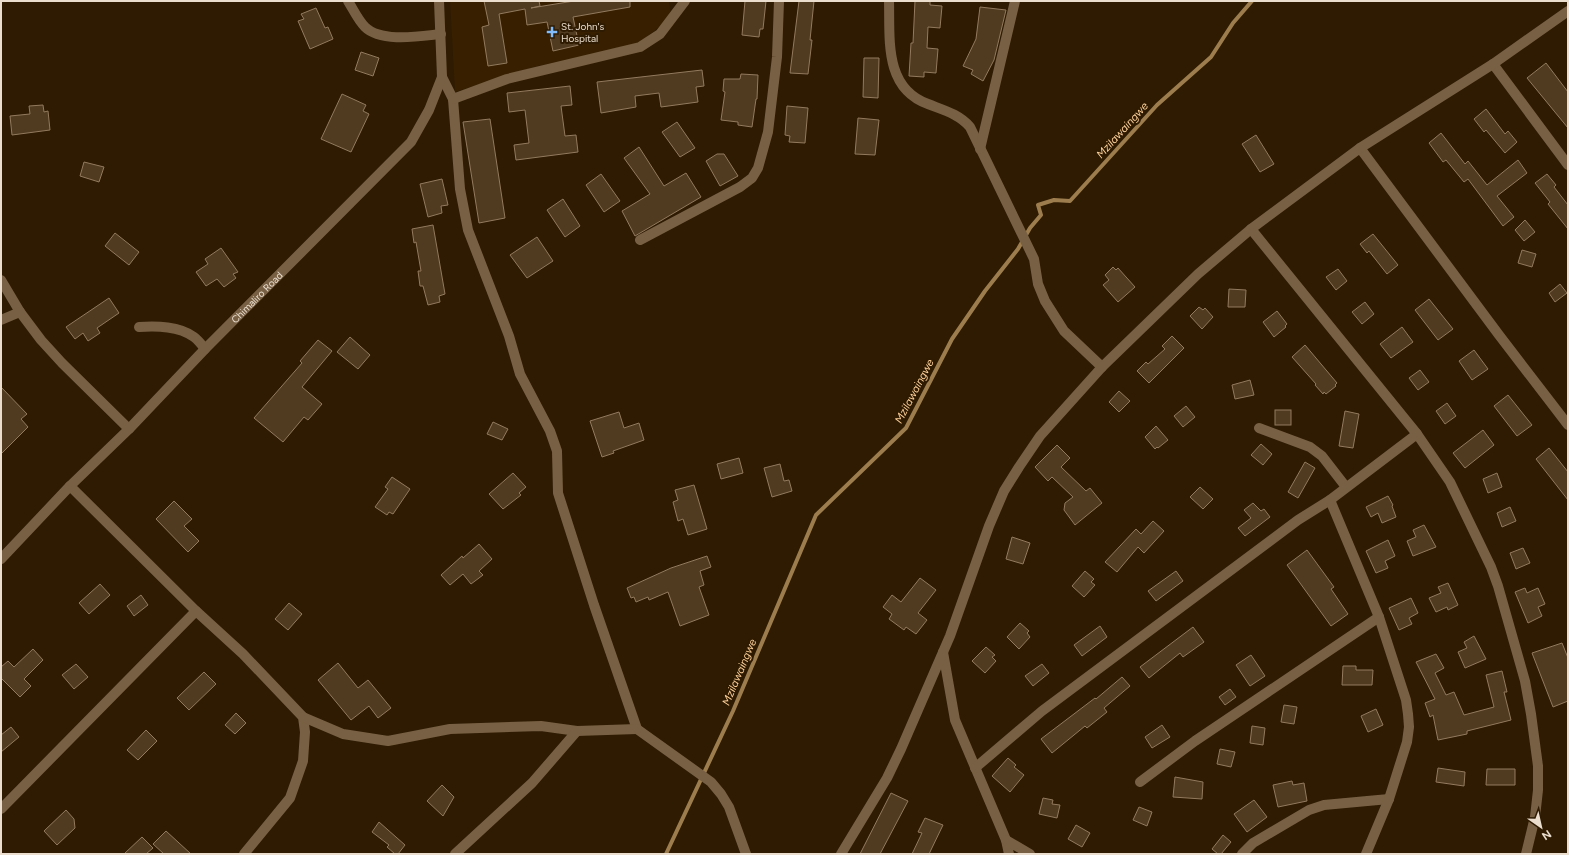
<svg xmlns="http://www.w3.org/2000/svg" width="1569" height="855" font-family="Figtree,sans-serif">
  <rect width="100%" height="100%" fill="#2e1b02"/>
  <!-- built -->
  <polygon fill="#371f00" points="450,1 669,1 671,17 635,47 538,66 455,92"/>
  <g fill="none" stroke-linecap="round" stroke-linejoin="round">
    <!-- stream -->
    <polyline stroke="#9d7d4d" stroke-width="4" points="666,854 733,711 816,515 906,428 952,339 985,291 1018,249 1030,228 1041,215 1038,205 1054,200 1070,201 1157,105 1211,57 1233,23 1252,1"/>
  </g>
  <!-- building -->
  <g fill="#503b21" stroke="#927a5e">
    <polygon points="484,1 539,1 540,6 531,8 574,1 630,1 630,7 573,17 579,45 553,51 547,22 527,25 525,9 499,14 507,63 488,66 482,27 489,25"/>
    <polygon points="745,1 766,1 763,29 760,29 759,37 742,35"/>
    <polygon points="799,1 814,1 810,40 812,40 808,74 790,73"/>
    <polygon points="915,1 930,1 930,5 942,6 940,28 928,27 927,48 938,49 936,73 924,72 924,77 909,76 911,43 913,43"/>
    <polygon points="980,7 1006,10 994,60 983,81 971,74 973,70 963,66 976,39"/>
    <polygon points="316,8 325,28 328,27 333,39 310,49 298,21 304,19 301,14"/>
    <polygon points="361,52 379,58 373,76 355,70"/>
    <polygon points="864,58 879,58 878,98 863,97"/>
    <polygon points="1546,63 1568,92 1568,128 1527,78"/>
    <polygon points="702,70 704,86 696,87 698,102 661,107 659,93 635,96 636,107 601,113 597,82"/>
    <polygon points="741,74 758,75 757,99 756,99 752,127 738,125 738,122 721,120 725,92 723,91 724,79 740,79"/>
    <polygon points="570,86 572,105 561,106 565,136 576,135 578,152 516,160 514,145 529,143 525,110 509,112 507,93"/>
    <polygon points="342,94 366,105 363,111 369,114 351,152 321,139"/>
    <polygon points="43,105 44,112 48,111 50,130 12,135 10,116 30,114 29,106"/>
    <polygon points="787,106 808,108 805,143 789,142 790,136 785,135"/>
    <polygon points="1486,109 1505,134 1508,131 1517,142 1505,153 1486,130 1484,132 1474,119"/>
    <polygon points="858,118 879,120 875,155 855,154"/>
    <polygon points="490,119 505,218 479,223 463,122"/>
    <polygon points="677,122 695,148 680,157 662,132"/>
    <polygon points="1441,133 1465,164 1468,161 1487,185 1518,160 1527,173 1497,196 1514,217 1503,226 1468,179 1464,182 1446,160 1443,162 1429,143"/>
    <polygon points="1256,135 1274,164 1260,172 1242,144"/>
    <polygon points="639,147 664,186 686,173 701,197 635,236 622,211 650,194 624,158"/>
    <polygon points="717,154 724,154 738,176 720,186 706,161"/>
    <polygon points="84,162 104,167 99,182 80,176"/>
    <polygon points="601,174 620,201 604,212 586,185"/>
    <polygon points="1547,174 1556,185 1554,187 1568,205 1568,229 1548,204 1550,202 1535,183"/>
    <polygon points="442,179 448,205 441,206 442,213 428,217 420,184"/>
    <polygon points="563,199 580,226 565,237 547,210"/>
    <polygon points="1525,220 1535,232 1524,241 1515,230"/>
    <polygon points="433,225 445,294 439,296 440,302 428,305 423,286 420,286 418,271 421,271 416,242 414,243 412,229"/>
    <polygon points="115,233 139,252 129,265 105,246"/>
    <polygon points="1373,234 1398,265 1387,274 1369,251 1367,253 1360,244"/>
    <polygon points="537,237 553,261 527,278 510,255"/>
    <polygon points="221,248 238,272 233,274 236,278 224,287 217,279 206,286 196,272 208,264 205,259"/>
    <polygon points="1522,250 1536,254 1532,267 1518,263"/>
    <polygon points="1113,267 1116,270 1118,268 1135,287 1118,302 1103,285 1109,280 1105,275"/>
    <polygon points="1338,269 1347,281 1336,290 1326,277"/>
    <polygon points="1560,284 1567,293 1555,302 1549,293"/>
    <polygon points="1229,289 1246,290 1245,307 1228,307"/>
    <polygon points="109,298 119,313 97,328 100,333 88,341 83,333 75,339 66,327"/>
    <polygon points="1429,299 1453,329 1438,340 1415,310"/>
    <polygon points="1365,302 1374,314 1362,324 1352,312"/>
    <polygon points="1199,307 1203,310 1205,308 1213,317 1202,329 1190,316"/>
    <polygon points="1277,311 1287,324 1285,326 1286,327 1274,337 1263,322"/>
    <polygon points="1402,327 1413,342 1391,358 1380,344"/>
    <polygon points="1172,336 1184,348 1149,383 1137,371 1146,362 1148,364 1165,349 1162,346"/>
    <polygon points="350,337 370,355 358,369 337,352"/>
    <polygon points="318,340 332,351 302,387 322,404 308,420 304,417 283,442 254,418 302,363 300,361"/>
    <polygon points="1305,345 1337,383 1335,385 1336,386 1326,394 1324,392 1323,394 1315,385 1316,384 1292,357"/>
    <polygon points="1474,350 1488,369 1472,380 1459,361"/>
    <polygon points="1420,370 1429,382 1418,390 1409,378"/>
    <polygon points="1250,380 1254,395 1235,399 1232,385"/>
    <polygon points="1,387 27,414 21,419 28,427 1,454"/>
    <polygon points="1119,391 1130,401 1119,412 1109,402"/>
    <polygon points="1508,395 1532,425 1517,436 1494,406"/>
    <polygon points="1447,403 1456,416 1445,424 1436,411"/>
    <polygon points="1186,406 1195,417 1183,427 1174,416"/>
    <rect x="1275" y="410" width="16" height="15"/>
    <polygon points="1345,411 1359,414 1353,448 1339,446"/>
    <polygon points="619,412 624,428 639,423 644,440 613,451 614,453 602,457 590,421"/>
    <polygon points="493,422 508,429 502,440 487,434"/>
    <polygon points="1156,426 1168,440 1158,448 1157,447 1155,449 1145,437"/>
    <polygon points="1483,430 1494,445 1465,468 1453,453"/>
    <polygon points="1261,444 1272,454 1263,465 1251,455"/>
    <polygon points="1057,445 1070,458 1061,467 1086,491 1090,488 1102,503 1075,525 1064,510 1065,503 1073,497 1052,477 1048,481 1035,467"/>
    <polygon points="1549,448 1568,472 1568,500 1536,459"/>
    <polygon points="739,458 743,473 721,479 717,464"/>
    <polygon points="1305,462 1315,468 1298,498 1288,492"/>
    <polygon points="780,464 784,481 789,480 792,491 772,497 764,468"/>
    <polygon points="513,473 526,487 519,493 521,495 503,509 489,494"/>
    <polygon points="1497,473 1502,487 1488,493 1483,479"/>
    <polygon points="392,477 410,489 393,514 389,512 387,515 375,507 388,489 385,487"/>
    <polygon points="694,485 707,529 688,535 683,519 678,521 673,502 678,500 675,490"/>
    <polygon points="1200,487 1213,499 1203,509 1190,497"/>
    <polygon points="1388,496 1393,505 1392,506 1396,517 1382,523 1378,513 1371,517 1366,507"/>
    <polygon points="174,501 192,519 184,526 199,541 188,552 156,519"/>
    <polygon points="1253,503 1261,511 1264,509 1270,517 1245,536 1238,528 1251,518 1244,510"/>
    <polygon points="1510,507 1516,521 1502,527 1497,513"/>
    <polygon points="1153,521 1164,531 1144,553 1138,547 1117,572 1105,562 1136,529 1141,534"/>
    <polygon points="1424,525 1436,547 1413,556 1407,541 1416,537 1413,530"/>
    <polygon points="1012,537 1030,543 1023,564 1006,559"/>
    <polygon points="1388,540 1395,556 1385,561 1388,568 1376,573 1366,551"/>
    <polygon points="479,544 492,559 479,571 483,575 471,584 463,574 450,585 441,575 462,556 463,558"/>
    <polygon points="1523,548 1530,563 1516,569 1510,553"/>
    <polygon points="1307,550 1334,587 1331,589 1348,614 1331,626 1287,565"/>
    <polygon points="707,556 711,567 700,571 704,585 699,587 709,615 680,626 668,592 649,600 648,597 636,602 634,597 631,598 627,588 671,568"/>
    <polygon points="1085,571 1094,579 1091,582 1095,585 1084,597 1072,586"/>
    <polygon points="1176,571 1183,581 1156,601 1148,591"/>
    <polygon points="920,578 936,590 918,613 927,620 916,634 906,627 904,630 889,619 892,614 883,607 892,595 901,602"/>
    <polygon points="1448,583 1458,605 1448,610 1447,607 1436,612 1429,598 1441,593 1438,587"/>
    <polygon points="100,584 110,595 89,614 79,603"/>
    <polygon points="1525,588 1527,593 1538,588 1545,604 1538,607 1542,616 1528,623 1515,592"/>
    <polygon points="141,595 148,605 134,616 127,606"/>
    <polygon points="1411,598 1418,613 1409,618 1412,624 1399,630 1389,608"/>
    <polygon points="289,603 302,614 288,630 275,619"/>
    <polygon points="1020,623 1029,631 1027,633 1030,637 1019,649 1007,637"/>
    <polygon points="1100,626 1107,637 1082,656 1074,645"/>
    <polygon points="1193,627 1204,642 1183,657 1180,653 1149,678 1140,667"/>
    <polygon points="1474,636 1486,659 1465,668 1458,652 1467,648 1464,642"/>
    <polygon points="1562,643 1568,658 1568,701 1553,707 1532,653"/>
    <polygon points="986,647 995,655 992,657 996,661 985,673 972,661"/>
    <polygon points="33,649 43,660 24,679 31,686 20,697 1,678 1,667 8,661 14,667"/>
    <polygon points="1436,654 1444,668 1435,673 1446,695 1454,692 1464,715 1494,707 1486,675 1502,671 1507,692 1504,692 1511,720 1467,731 1467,734 1438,740 1433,715 1430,717 1425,703 1435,699 1416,662"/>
    <polygon points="1251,655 1265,676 1250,686 1236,665"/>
    <polygon points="338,663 358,688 368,680 391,708 378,718 369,706 351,720 318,680"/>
    <polygon points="76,664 88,677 74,689 62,675"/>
    <polygon points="1042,664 1049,673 1033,686 1025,676"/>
    <polygon points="1343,666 1356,666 1356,670 1373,670 1372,685 1342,685"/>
    <polygon points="204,672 216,684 189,710 177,698"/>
    <polygon points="1122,677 1130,686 1104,708 1107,712 1087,728 1085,726 1052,753 1041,739 1095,698 1096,699"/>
    <polygon points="1230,689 1236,697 1225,705 1219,697"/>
    <polygon points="1284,705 1297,707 1294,724 1281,722"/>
    <polygon points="1376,709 1383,725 1368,732 1361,716"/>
    <polygon points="236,713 246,723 235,734 225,725"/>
    <polygon points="1162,725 1170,737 1152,748 1145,737"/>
    <polygon points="1252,726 1265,728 1263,745 1250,743"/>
    <polygon points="11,727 19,737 1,752 1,735"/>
    <polygon points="146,730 157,741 138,760 127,750"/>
    <polygon points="1220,749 1235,752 1231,767 1217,764"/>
    <polygon points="1008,758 1016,765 1014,767 1024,775 1010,792 992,776"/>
    <polygon points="1438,768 1465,772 1464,786 1436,782"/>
    <polygon points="1487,769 1515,769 1515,785 1486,785"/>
    <polygon points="1175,777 1203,782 1202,799 1173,797"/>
    <polygon points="1292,781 1293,785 1304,783 1307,801 1278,807 1273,785"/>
    <polygon points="442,785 454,797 443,816 427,801"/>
    <polygon points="891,793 908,801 880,854 860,854"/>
    <polygon points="1043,798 1053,800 1052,804 1060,805 1057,818 1039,814"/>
    <polygon points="1254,800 1267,817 1247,832 1234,814"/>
    <polygon points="1139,807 1152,812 1147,826 1133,820"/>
    <polygon points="66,810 74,819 75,828 57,845 44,831"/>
    <polygon points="925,818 943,825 929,854 912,854 922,833 918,832"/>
    <polygon points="379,822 405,845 398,854 395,854 387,847 389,845 372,832"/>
    <polygon points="1076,825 1090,833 1082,847 1068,839"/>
    <polygon points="166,831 191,854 164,854 153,844"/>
    <polygon points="1223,835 1231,842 1221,854 1218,854 1212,849"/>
    <polygon points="142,837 153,848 146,854 124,854"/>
  </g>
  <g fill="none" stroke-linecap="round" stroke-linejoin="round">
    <!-- minor -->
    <g stroke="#786044" stroke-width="10">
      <path d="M348,1C353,9 358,20 365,27C381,43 421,36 441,34"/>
      <path d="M889,1C890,40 884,88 928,104C943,110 959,114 970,127L1034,259L1038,284L1045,301L1064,331L1102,367"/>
      <polyline points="1493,64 1568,165"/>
      <polyline points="442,77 453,99 460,189 468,230 509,336 520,374 550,431 557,451 558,493 594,605 637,729 711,782 721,794 729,807 746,854"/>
      <polyline points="453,99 507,79 640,47 660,34 685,1"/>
      <polyline points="1360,148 1499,335 1568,425"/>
      <polyline points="980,149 1015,1"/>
      <polyline points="640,240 740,187 752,178 758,168 768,132 777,57 779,1"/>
      <polyline points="1,280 20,312 41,340 62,363 129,429"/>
      <polyline points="1,320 20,312"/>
      <path d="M139,327C157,326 179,326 194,337C198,340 202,345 205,349"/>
      <polyline points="1259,428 1310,447 1322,456 1346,487"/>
      <polyline points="1417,434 1450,482 1491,567 1498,586 1525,681 1531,714 1538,766 1538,790 1535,817 1526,854"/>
      <polyline points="70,486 196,611 243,654 303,717 305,732 303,761 290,798 244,854"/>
      <path id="s1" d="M1,559L70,486L129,429L205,349L411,142L429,110L442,77L439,1"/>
      <polyline points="943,652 955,720 1006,840 1009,854"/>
      <polyline points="303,717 343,734 388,741 450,729 541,726 577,731 637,729"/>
      <polyline points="975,768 1042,711 1298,520 1330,500"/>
      <polyline points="1140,782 1195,741 1379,617"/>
      <polyline points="1,809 196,611"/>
      <polyline points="1006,840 1030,854"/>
      <polyline points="455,854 532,783 577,731"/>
      <polyline points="841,854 887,778 901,749 950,636 989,526 1004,491 1019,467 1040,436 1102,367 1198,274 1251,229"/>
      <polyline points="1242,854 1253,843 1309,810 1324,805 1389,799"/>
      <polyline points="1366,854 1389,799 1407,742 1409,727 1408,714 1406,700 1379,617 1330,500 1417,434 1251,229 1360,148 1493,64 1568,11"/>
    </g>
  </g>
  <!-- markers -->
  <path fill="#83bcfb" stroke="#2e1b02" stroke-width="1.5" d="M550 26h4v4h4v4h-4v4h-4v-4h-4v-4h4z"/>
  <g text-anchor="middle" stroke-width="4" stroke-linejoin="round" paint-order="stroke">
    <!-- poi labels -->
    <g font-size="10" fill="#ebdecf" stroke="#2e1b02" text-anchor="start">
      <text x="561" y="30">St. John's<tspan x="561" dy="12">Hospital</tspan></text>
    </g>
    <!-- street labels -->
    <g font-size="10" fill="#ebdecf" stroke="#2e1b02">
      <text dy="4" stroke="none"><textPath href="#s1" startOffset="366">Chimaliro Road</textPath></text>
    </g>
    <!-- water labels -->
    <g font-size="11" font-style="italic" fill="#fdcf98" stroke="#2e1b02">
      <text transform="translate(1122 130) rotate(-48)" y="4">Mzilawaingwe</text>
      <text transform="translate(914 391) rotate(-62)" y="4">Mzilawaingwe</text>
      <text transform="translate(739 672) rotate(-67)" y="4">Mzilawaingwe</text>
    </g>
  </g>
  <!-- border -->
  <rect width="1569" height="855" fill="none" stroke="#ebdecf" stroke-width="4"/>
  <!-- north arrow -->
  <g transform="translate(1541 827) rotate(146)" stroke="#2e1b02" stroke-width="3" paint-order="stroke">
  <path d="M0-3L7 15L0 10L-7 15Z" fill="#ebdecf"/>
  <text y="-6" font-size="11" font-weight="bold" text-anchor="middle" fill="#ebdecf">N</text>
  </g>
</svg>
